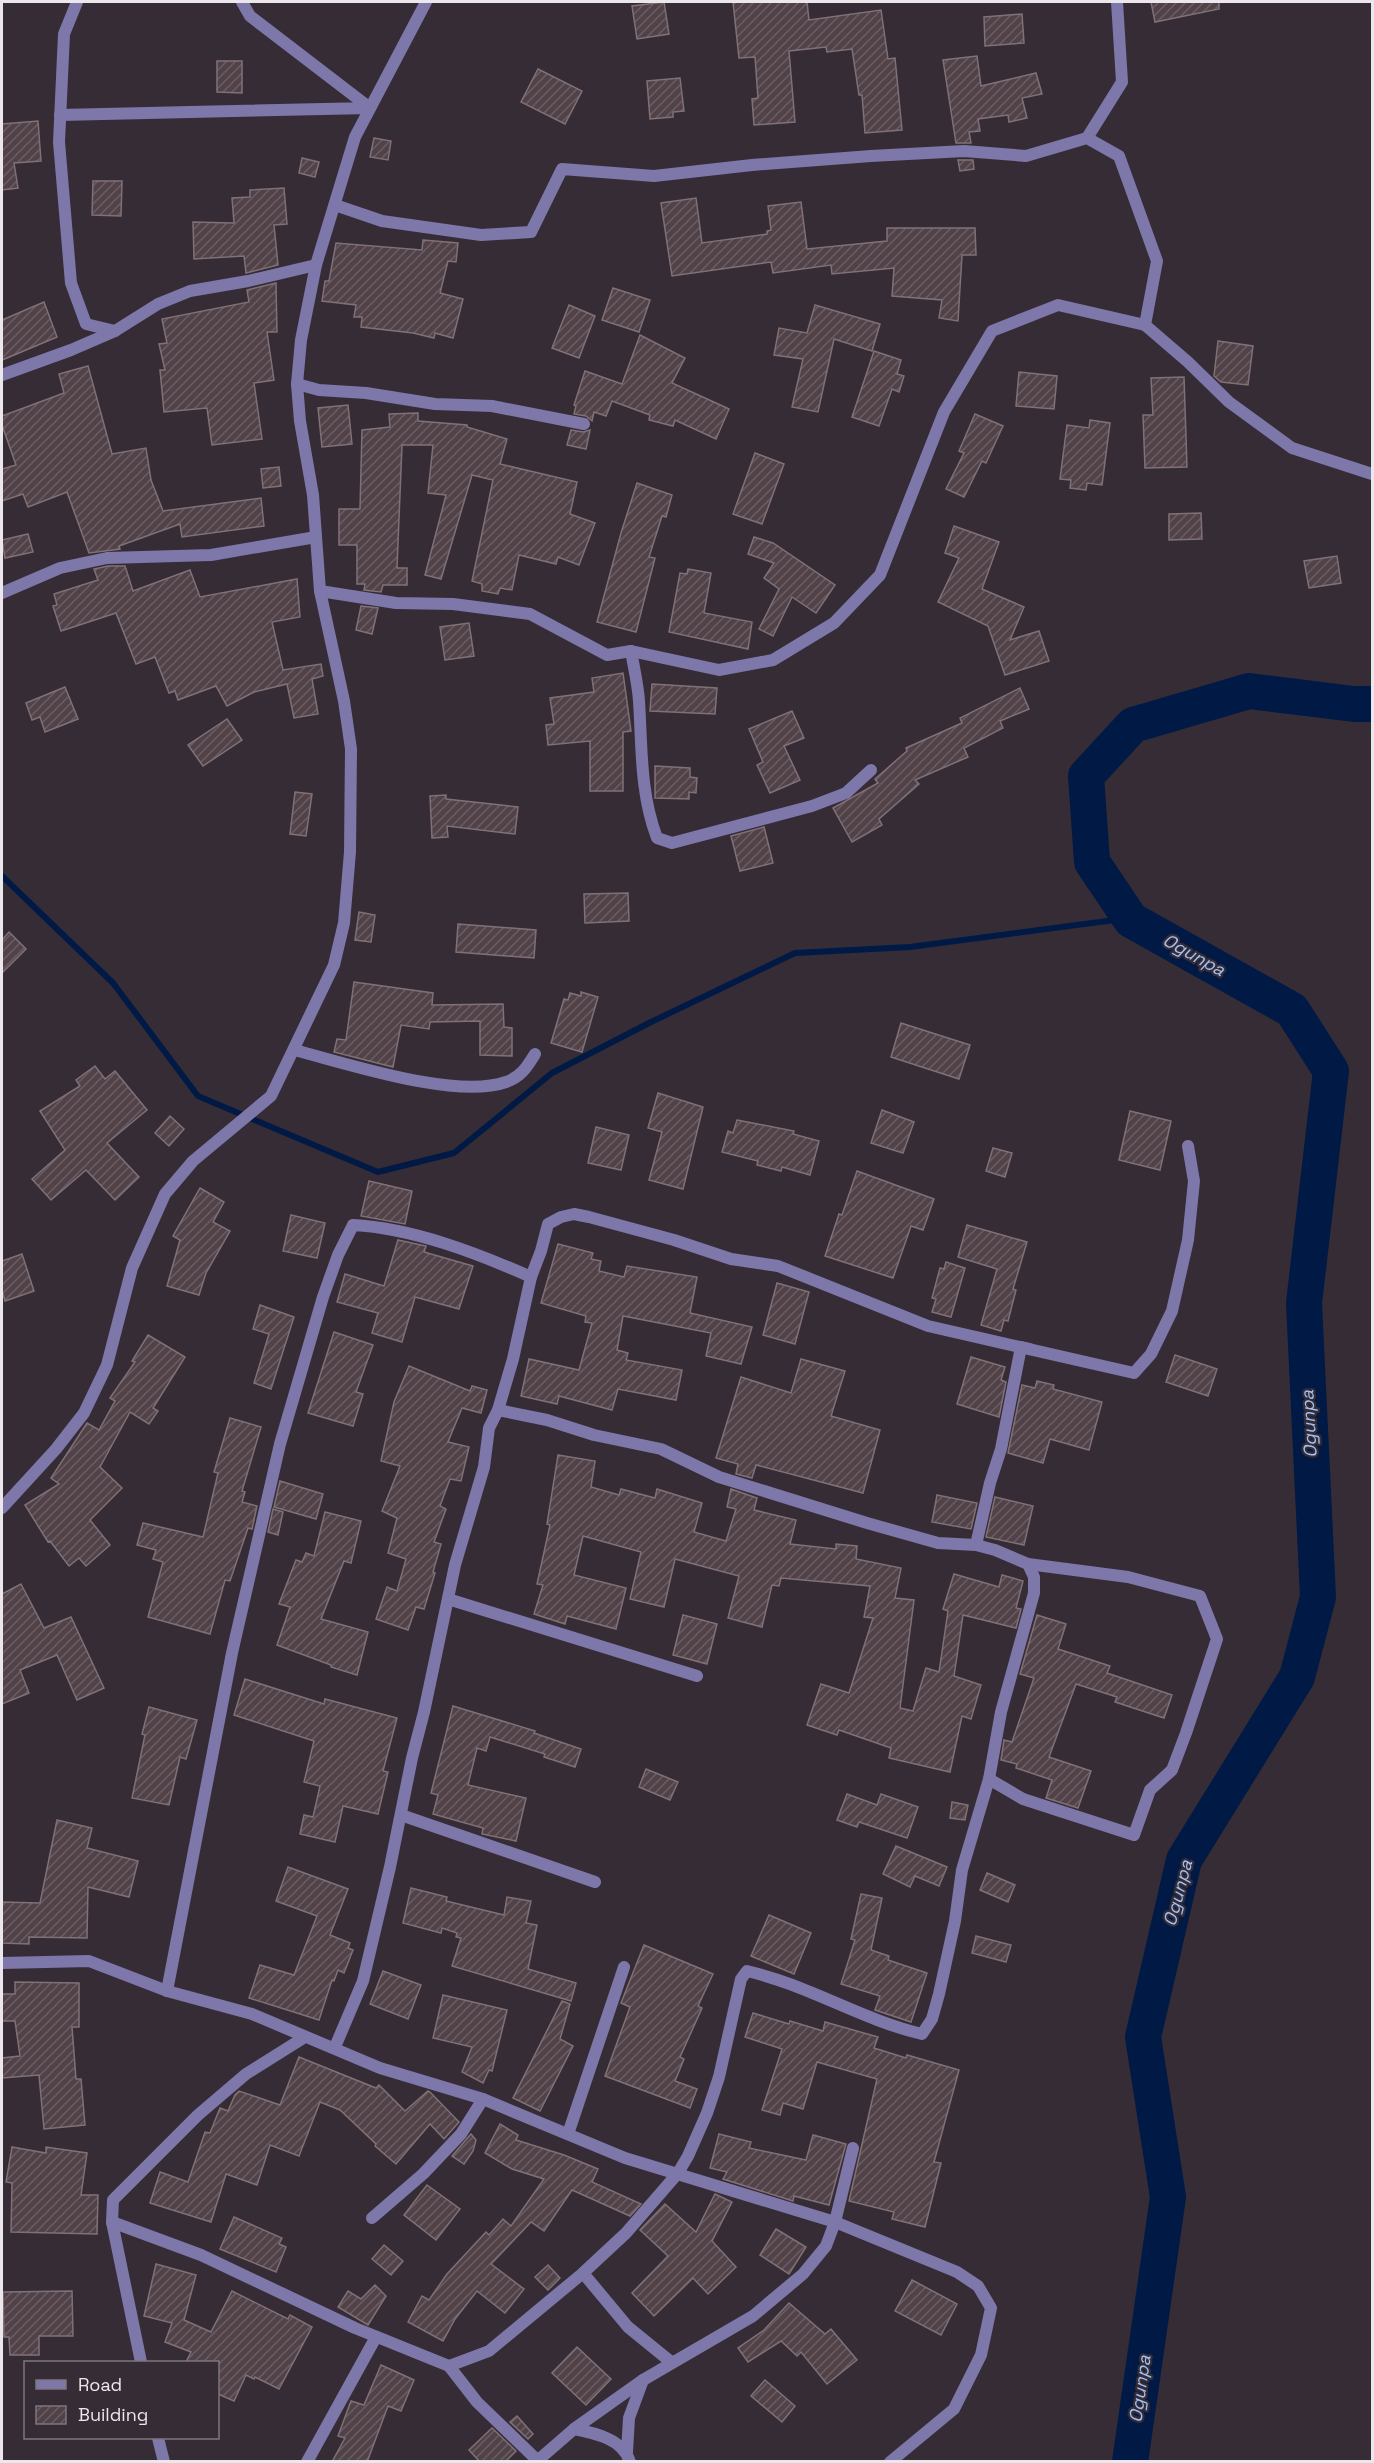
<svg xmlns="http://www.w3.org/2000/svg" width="1374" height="2463" font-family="'Space Grotesk',sans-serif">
  <defs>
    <pattern id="building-hatch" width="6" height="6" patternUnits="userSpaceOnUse" patternTransform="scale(1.5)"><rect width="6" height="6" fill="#514248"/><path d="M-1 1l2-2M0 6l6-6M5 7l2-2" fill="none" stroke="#6a5d63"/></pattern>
  </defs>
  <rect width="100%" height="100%" fill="#352c36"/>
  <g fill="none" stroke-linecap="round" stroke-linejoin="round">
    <!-- stream -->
    <polyline stroke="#011a45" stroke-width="6" points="2,876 113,983 198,1096 378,1172 454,1153 552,1073 651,1022 795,953 910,947 1130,918"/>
    <!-- river -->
    <polyline stroke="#011a45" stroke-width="36" points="1130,2462 1168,2197 1143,2037 1184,1860 1297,1677 1318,1597 1304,1303 1331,1071 1292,1010 1131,920 1092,862 1086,776 1133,725 1249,691 1354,704 1372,704"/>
  </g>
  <!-- building -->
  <g fill="url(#building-hatch)" stroke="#817177" stroke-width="1.5">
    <polygon points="664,2 669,34 637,39 632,6"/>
    <polygon points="733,2 807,2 809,20 881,10 888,59 895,58 902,130 865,133 862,95 859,95 852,49 827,52 826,47 789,51 795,122 754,125 752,99 758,98 755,57 739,58"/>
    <polygon points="1151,2 1219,2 1219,9 1155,22"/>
    <polygon points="1022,14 1024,43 985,46 984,17"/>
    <polygon points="977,56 981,86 1036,73 1042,94 1022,98 1027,118 1009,122 1008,115 978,119 980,131 969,132 971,143 956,143 943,60"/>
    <polygon points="217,61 242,61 242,93 217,92"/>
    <polygon points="538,69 582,91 565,124 521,102"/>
    <polygon points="680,78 684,111 673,112 673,117 650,119 647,81"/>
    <polygon points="38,121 41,161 14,163 18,188 2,190 2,124"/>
    <polygon points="374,138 391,141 388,160 370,157"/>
    <polygon points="302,158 319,162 315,177 299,173"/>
    <polygon points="958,160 973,160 974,169 960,171"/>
    <polygon points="93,181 122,181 121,216 92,215"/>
    <polygon points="284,188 287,224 274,225 278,265 246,273 244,256 194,259 193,222 234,223 232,198 250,197 250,190"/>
    <polygon points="696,198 702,243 767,234 767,231 771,230 768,206 801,202 807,249 887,241 887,228 975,228 976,255 962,255 958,321 939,318 942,300 892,296 894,268 832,274 831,265 773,273 771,262 672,276 661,203"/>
    <polygon points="423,240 458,243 456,262 448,261 440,293 463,299 453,338 435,333 434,338 413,333 361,327 362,317 354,317 356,305 322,301 325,281 329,281 336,243 422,250"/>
    <polygon points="276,283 277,332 267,332 274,380 254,383 262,439 212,445 207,408 164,412 160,370 165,370 159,344 167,343 162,319 249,302 247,290"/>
    <polygon points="613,288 650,300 639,332 602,320"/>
    <polygon points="44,302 57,337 2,360 2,320"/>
    <polygon points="569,305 595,316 579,358 552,348"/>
    <polygon points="815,305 880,324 872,351 834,339 818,412 792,407 803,359 774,355 779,328 807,333"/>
    <polygon points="640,335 685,358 672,383 729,409 716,439 675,420 673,426 649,420 650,415 612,401 606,416 594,412 592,421 586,416 574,414 576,406 574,405 585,371 622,384"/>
    <polygon points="1218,341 1253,346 1248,385 1221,382 1214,376"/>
    <polygon points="874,351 901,360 897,374 904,376 899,392 892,389 879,426 852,417"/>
    <polygon points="88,366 112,454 146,448 151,480 163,511 261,498 264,526 182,537 180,524 119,546 120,549 89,553 67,492 28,507 23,494 2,501 2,469 16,465 2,425 2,416 64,393 59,374"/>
    <polygon points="1019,372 1057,376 1054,409 1016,406"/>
    <polygon points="1184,377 1187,467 1145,468 1143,415 1153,415 1151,378"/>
    <polygon points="348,405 352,444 322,447 318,408"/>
    <polygon points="418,413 418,421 467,425 467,427 507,439 500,464 577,482 570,514 595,523 579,565 558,557 556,564 519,555 512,590 500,588 498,594 482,591 482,584 472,581 493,480 472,475 441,579 425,575 446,495 428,493 433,445 402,445 397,568 407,568 407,585 383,585 381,592 364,590 365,584 357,584 357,545 339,545 339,509 360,509 362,430 390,427 389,414"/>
    <polygon points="975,414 1003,426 986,463 982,461 964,497 946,489 964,453 959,451"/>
    <polygon points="1090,420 1110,423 1102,485 1087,483 1086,490 1070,488 1071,480 1060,479 1067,425 1089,428"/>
    <polygon points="571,430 583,432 590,430 586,449 567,445"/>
    <polygon points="755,453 784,464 762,524 733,514"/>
    <polygon points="279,467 281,486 263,488 261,469"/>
    <polygon points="637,483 672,495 666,517 662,516 649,557 655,558 636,632 597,622 621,533"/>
    <polygon points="1201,513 1202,539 1169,540 1169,514"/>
    <polygon points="954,526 999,542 982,589 1024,607 1010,640 1039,631 1049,661 1005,675 988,626 938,602 959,558 945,553"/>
    <polygon points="28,534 33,552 5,558 2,540"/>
    <polygon points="754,537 773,543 835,585 816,613 792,597 773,636 759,629 779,589 764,578 774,563 748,554"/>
    <polygon points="1337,556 1341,583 1309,588 1304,561"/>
    <polygon points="108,566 125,566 133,591 190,570 200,597 297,579 300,617 272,622 283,670 321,664 323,676 312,679 318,714 294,718 287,684 254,692 227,706 216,686 178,700 175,691 169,693 155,657 136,664 116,613 61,631 53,606 57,605 54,594 98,580 94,569"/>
    <polygon points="688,569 711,573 704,613 752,622 748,649 669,632 680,573 687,574"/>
    <polygon points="361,606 378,608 372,634 356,630"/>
    <polygon points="469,623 474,656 445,660 440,627"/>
    <polygon points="623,673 631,731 623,732 623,791 590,791 590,741 548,745 546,725 554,724 550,698 594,692 592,678"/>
    <polygon points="652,684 717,688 715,714 650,711"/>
    <polygon points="65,687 78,719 45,732 40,717 32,720 26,703"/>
    <polygon points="1020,688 1029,709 1000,721 1003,728 964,748 968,757 915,780 919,784 879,819 882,825 852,842 833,808 878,783 875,779 907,751 906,748 962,723 960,718"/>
    <polygon points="792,711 804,738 784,746 800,780 770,793 757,765 763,762 749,729"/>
    <polygon points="227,719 242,740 203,766 188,745"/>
    <polygon points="655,766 690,768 690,777 697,778 696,793 689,792 689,799 655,798"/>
    <polygon points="295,792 312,794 306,836 290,834"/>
    <polygon points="446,795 446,799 518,807 515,834 447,826 448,837 432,838 430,796"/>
    <polygon points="764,827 773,863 740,871 731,836"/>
    <polygon points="628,893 629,921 585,923 584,894"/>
    <polygon points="359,912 375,915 371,942 355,940"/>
    <polygon points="458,924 536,930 534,958 456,952"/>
    <polygon points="9,932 26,949 2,973 2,940"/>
    <polygon points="354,982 433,993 432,1005 503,1004 504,1027 512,1028 512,1056 480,1055 480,1021 430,1022 429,1029 401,1025 393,1067 334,1052 337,1039 346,1040"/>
    <polygon points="581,992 598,997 582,1052 551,1043 564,999 568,1000 570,993 581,996"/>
    <polygon points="901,1023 970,1045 959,1079 891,1057"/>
    <polygon points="95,1066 105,1079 115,1071 147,1110 107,1143 139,1177 115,1200 86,1170 51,1200 32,1179 65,1150 40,1111 80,1086 76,1080"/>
    <polygon points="658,1093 703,1107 683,1189 649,1180 662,1132 648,1128"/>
    <polygon points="882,1110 914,1122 903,1153 871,1143"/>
    <polygon points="1130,1111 1171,1121 1160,1170 1119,1160"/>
    <polygon points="170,1116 184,1129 169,1146 155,1133"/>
    <polygon points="737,1120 794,1131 793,1134 819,1141 810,1175 782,1167 781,1171 757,1165 758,1161 722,1152 728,1131 733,1133"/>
    <polygon points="596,1127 629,1135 621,1170 588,1163"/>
    <polygon points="993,1148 1012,1153 1005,1177 986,1171"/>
    <polygon points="857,1171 934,1199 923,1230 911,1226 893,1278 825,1256 839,1214 842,1215"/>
    <polygon points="369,1181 412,1191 405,1224 361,1216"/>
    <polygon points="200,1188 224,1202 213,1222 230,1231 206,1273 199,1295 167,1286 180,1240 173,1236"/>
    <polygon points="291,1215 325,1223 317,1258 283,1251"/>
    <polygon points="967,1225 1027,1242 1013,1289 1016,1290 1008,1321 1004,1320 1001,1331 981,1325 997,1269 958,1257"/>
    <polygon points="398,1240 426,1246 424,1252 473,1266 459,1309 415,1297 402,1342 372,1333 378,1313 337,1302 345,1274 384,1286"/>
    <polygon points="558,1244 593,1253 591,1259 601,1261 599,1271 624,1277 627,1266 697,1277 690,1313 752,1327 741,1364 706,1356 711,1333 623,1316 617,1350 628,1353 626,1360 682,1370 676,1400 618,1389 612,1410 559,1396 557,1404 521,1396 529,1359 579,1370 592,1323 585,1322 586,1316 541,1303"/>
    <polygon points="22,1254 34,1291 5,1301 2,1290 2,1261"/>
    <polygon points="946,1262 965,1268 951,1317 932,1312 936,1299 932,1298 940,1268 944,1269"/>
    <polygon points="777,1283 809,1292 795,1344 763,1335"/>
    <polygon points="260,1305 294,1317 271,1389 254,1383 269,1334 253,1329"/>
    <polygon points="334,1332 373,1345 356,1392 363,1394 353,1426 308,1413"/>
    <polygon points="148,1335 185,1357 153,1408 158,1411 149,1424 130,1412 100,1467 122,1488 90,1520 110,1545 86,1566 79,1558 69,1566 50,1541 48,1542 25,1505 59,1484 51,1478 87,1423 99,1430 115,1401 110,1398 135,1362 132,1361"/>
    <polygon points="1175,1355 1217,1369 1208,1396 1166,1382"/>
    <polygon points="971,1357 1005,1367 1001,1380 1006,1382 999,1417 957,1404"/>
    <polygon points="801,1359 845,1371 831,1416 880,1430 863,1493 756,1465 752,1478 736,1474 738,1464 716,1458 741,1377 791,1393"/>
    <polygon points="409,1366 470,1391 472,1386 487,1390 481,1413 462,1408 448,1442 469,1447 461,1481 450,1479 440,1506 446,1509 434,1542 441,1544 433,1572 435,1573 424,1609 416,1607 408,1630 376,1619 387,1587 397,1591 406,1559 388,1553 397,1518 382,1511 400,1466 381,1461 394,1402"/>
    <polygon points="1037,1381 1054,1385 1053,1389 1102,1402 1089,1450 1050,1439 1043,1463 1008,1453 1022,1385 1035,1388"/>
    <polygon points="230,1418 261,1427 242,1491 245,1492 242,1502 257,1506 252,1529 248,1528 230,1581 225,1580 210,1634 148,1617 163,1562 153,1559 156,1550 137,1545 143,1523 203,1537 218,1473 214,1472"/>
    <polygon points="558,1455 595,1461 591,1487 619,1495 621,1489 655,1498 657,1489 702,1503 694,1532 726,1541 736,1509 727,1507 731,1489 757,1498 754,1510 796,1520 790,1544 836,1549 836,1544 857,1546 856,1559 901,1568 895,1598 914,1600 900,1708 913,1711 926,1668 939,1672 948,1611 943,1609 954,1574 999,1587 1002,1575 1023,1581 1016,1608 1021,1609 1016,1628 963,1615 954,1676 981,1685 971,1719 962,1716 950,1772 889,1758 891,1748 839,1730 837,1735 807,1725 821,1684 849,1693 873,1618 864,1617 870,1586 781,1578 779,1586 772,1585 762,1627 728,1618 739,1576 675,1559 664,1607 630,1599 641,1552 583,1536 574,1575 626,1588 616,1629 567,1616 565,1624 534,1614 543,1585 537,1584 550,1525 547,1524"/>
    <polygon points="280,1481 323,1494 316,1519 274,1507"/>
    <polygon points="937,1495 977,1503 971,1529 932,1522"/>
    <polygon points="995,1497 1033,1506 1024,1545 986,1537"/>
    <polygon points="273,1509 283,1512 278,1535 268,1532"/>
    <polygon points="325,1512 361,1521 351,1563 344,1561 321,1619 368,1632 357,1675 331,1667 331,1665 277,1645 290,1607 279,1604 296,1560 302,1562 306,1553 314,1556"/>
    <polygon points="21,1584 44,1628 71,1617 104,1688 77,1700 57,1655 20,1670 29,1693 2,1704 2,1594"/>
    <polygon points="683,1615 717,1624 707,1664 673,1655"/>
    <polygon points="1037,1615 1066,1624 1058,1649 1110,1666 1107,1673 1172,1695 1164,1718 1115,1702 1117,1697 1076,1684 1049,1757 1091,1771 1078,1808 1046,1798 1052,1780 1016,1768 1017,1764 1001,1760 1004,1740 1012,1742 1034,1678 1020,1674"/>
    <polygon points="245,1679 324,1704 325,1699 397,1718 383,1771 388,1772 378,1814 343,1806 335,1842 300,1834 304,1815 313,1817 320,1786 304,1782 314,1741 234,1715"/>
    <polygon points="453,1706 535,1731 534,1733 581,1749 575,1767 544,1757 545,1754 490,1737 486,1751 477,1748 468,1785 526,1798 516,1841 482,1834 483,1828 433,1814 438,1795 431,1793"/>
    <polygon points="149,1707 197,1720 186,1759 180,1757 169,1805 132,1798 145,1735 142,1734"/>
    <polygon points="646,1769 678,1782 670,1800 639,1787"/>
    <polygon points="847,1794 877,1805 881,1794 918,1807 907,1838 859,1822 857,1827 837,1820"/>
    <polygon points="952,1802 968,1805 965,1820 950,1818"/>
    <polygon points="57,1820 92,1828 87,1848 138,1861 129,1897 88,1887 87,1938 29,1937 29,1944 2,1943 2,1902 40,1903"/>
    <polygon points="896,1846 947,1867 939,1886 915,1876 910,1887 883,1874"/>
    <polygon points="288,1867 348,1889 330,1935 350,1943 348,1948 353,1950 344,1973 338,1970 334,1981 332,1980 319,2020 249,1998 260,1965 294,1975 317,1916 276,1901"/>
    <polygon points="987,1873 1015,1885 1008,1902 980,1890"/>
    <polygon points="411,1888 447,1897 446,1901 504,1915 507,1897 531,1901 526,1923 537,1925 528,1969 576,1983 571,2001 452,1966 461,1938 456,1937 457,1933 442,1928 441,1933 403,1923"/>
    <polygon points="861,1894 882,1898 871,1950 889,1956 888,1960 927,1973 911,2022 875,2010 880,1996 841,1984 855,1940 851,1939"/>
    <polygon points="769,1915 811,1933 794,1974 751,1956"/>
    <polygon points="976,1936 1011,1945 1006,1962 972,1953"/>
    <polygon points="644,1945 713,1974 698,2006 702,2008 680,2057 684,2059 675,2081 697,2089 690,2108 605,2076 630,2007 621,2003"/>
    <polygon points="383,1971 421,1985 408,2019 370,2004"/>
    <polygon points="15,1982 79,1983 79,2027 72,2027 76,2079 81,2079 85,2125 44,2129 39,2075 2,2078 2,2058 20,2056 15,2021 2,2021 2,1994 15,1994"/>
    <polygon points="443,1995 507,2010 492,2071 489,2070 483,2083 462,2072 472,2047 433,2038"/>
    <polygon points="562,2001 570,2004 560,2039 573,2046 540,2111 513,2098"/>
    <polygon points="753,2013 789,2024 790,2021 823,2031 825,2022 878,2037 874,2048 906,2058 907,2055 959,2070 934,2162 941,2163 925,2227 892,2219 894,2212 849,2201 877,2079 817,2062 803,2109 783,2103 780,2115 762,2110 782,2049 745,2037"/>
    <polygon points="299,2057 376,2088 379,2085 405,2111 428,2091 430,2092 459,2122 444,2139 430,2124 396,2164 375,2146 376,2144 340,2110 320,2102 299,2156 270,2145 257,2185 226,2174 211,2222 150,2203 160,2172 188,2182 205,2132 210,2133 220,2108 228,2111 235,2095 239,2091 280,2105"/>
    <polygon points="500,2124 518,2135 516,2140 564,2155 598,2169 592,2182 641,2204 630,2216 572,2190 544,2231 531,2222 491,2264 524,2289 505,2313 477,2291 455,2319 443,2341 408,2322 422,2296 429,2300 447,2274 486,2232 489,2235 503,2219 511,2226 544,2179 512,2169 485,2153"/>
    <polygon points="471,2134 476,2140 473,2151 464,2164 452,2156"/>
    <polygon points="719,2134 751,2142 749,2148 806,2160 813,2135 846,2144 829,2205 794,2196 793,2201 723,2179 727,2172 710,2168"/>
    <polygon points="12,2147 46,2153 46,2147 87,2153 81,2195 98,2195 97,2234 11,2232 12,2183 6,2182"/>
    <polygon points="427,2185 460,2209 436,2240 404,2215"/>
    <polygon points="715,2194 732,2202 712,2241 736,2267 708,2294 693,2278 654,2316 632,2293 668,2256 640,2230 665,2204 696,2232"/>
    <polygon points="234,2217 282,2238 279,2244 286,2247 276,2272 220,2249"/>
    <polygon points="776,2229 806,2247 789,2274 760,2255"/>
    <polygon points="384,2245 403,2261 391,2275 372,2259"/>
    <polygon points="156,2264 196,2275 184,2320 211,2332 232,2291 288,2319 290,2315 312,2327 279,2389 255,2377 254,2379 246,2375 234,2401 218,2394 218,2362 186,2362 191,2352 165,2342 172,2323 144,2316"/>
    <polygon points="548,2265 560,2278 548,2290 535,2277"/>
    <polygon points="912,2280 957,2304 941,2335 895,2311"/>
    <polygon points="375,2285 386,2296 368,2325 338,2307 348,2291 361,2299"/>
    <polygon points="72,2291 73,2336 39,2336 39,2355 10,2355 9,2337 4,2337 3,2292"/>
    <polygon points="789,2303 825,2334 831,2329 857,2360 827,2384 801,2352 797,2356 781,2341 748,2362 738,2348 764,2330"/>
    <polygon points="577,2347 611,2379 586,2405 552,2373"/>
    <polygon points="381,2365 414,2380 401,2411 388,2406 367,2462 332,2462 345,2438 338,2436 351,2401 364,2405"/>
    <polygon points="765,2380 795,2406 782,2422 751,2396"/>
    <polygon points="517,2416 533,2434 528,2439 510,2422"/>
    <polygon points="492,2428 516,2451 505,2462 480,2462 469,2450"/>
  </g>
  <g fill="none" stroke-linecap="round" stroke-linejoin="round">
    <!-- minor -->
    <g stroke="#7e77aa" stroke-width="12">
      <polyline points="77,2 64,34 59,142 71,283 86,324 115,331"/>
      <polyline points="60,115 370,108 250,16 242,2"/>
      <polyline points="1087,138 1122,82 1117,2"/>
      <polyline points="335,205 382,221 481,235 531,232 562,169 654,176 752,165 871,156 964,151 1026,156 1087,138 1119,156 1157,261 1145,325"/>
      <polyline points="2,375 71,350 115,331 158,304 190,291 248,281 316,265"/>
      <polyline points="297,384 319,390 366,393 435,404 492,406 584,424"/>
      <polyline points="320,591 396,603 453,604 530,614 607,655 631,651 719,670 773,660 834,623 880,575 944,412 992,331 1058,305 1145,325 1188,362 1229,402 1292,448 1372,474"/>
      <polyline points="2,593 60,568 107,558 211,555 316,537"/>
      <path d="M631,651C634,668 638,685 639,701C642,748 640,793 657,838L672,843L812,806L846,793L871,770"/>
      <path d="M294,1050C346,1063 456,1100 506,1082C521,1077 527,1067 535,1054"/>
      <polyline points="498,1410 547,1420 594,1435 661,1449 719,1477 867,1523 938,1543 976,1545 995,1550 1028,1564 1128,1577 1200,1596 1217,1639 1186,1733 1172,1770 1150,1790 1134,1835 1023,1799 989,1779"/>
      <polyline points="2,1508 56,1449 84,1413 107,1365 132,1268 165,1194 193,1161 271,1096 334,965 344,923 350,852 351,749 344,701 320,591 313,495 300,421 297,384 301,340 316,265 355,137 426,2"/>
      <polyline points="976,1545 990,1483 1001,1449 1021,1347 1030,1349"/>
      <polyline points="448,1599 697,1676"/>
      <polyline points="401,1815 595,1882"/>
      <polyline points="2,1963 89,1961 167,1991 252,2014 380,2068 483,2099 625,2158 835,2222 826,2246 803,2274 753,2316 643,2380 574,2429 536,2462"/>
      <path d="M167,1991L232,1653L280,1444L323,1297L338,1255L353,1225C412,1228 477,1253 531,1277"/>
      <polyline points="305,2037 246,2074 198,2115 113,2200 112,2222 201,2255 355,2328 449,2366 477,2402 537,2460"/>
      <polyline points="335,2047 363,1981 390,1867 412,1758 424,1712 455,1565 484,1467 489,1428 498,1410 513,1359 531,1277 541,1251 548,1224 561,1217 574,1214 589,1217 674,1240 731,1259 778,1266 928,1326 1134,1373 1151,1354 1172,1311 1188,1240 1194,1181 1188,1146"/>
      <polyline points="568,2134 624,1967"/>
      <polyline points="853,2148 835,2222 957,2272 978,2286 991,2308 981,2355 954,2409 890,2462"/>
      <polyline points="372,2218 423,2174 461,2134 483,2099"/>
      <polyline points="112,2222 141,2362"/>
      <polyline points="583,2273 628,2327 671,2362"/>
      <path d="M449,2366L489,2351L583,2273L626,2233L678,2173L688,2156L707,2113L719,2077L741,1979L747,1971C808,1985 862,2020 922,2034L932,2019L939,1994L955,1921L962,1870L989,1779L1001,1712L1034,1593V1577L1028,1564"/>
      <path d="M574,2429C595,2433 623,2439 630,2462"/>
      <polyline points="158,2438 164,2462"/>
      <polyline points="627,2452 629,2418 643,2380"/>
      <polyline points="307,2462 376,2337"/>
    </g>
  </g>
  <g text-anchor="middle" stroke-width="4.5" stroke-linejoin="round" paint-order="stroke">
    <!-- water labels -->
    <g font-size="18" font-style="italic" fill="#a0c2f7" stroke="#352c36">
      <text transform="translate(1194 955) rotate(29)" y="6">Ogunpa</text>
      <text transform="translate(1309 1424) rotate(-93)" y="6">Ogunpa</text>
      <text transform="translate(1178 1893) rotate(-75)" y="6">Ogunpa</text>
      <text transform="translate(1140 2389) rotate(-82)" y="6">Ogunpa</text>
    </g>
  </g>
  <!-- border -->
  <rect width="1374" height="2463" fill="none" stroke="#ece6ed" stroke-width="6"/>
  <!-- legend -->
  <rect x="24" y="2361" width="195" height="78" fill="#352c36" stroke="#7e767f" stroke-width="1.5"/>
  <rect x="36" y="2380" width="30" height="9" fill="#7e77aa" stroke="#7e767f" stroke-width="1.5"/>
  <text x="78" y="2391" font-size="18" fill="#ece6ed">Road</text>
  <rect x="36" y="2406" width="30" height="18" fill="url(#building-hatch)" stroke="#7e767f" stroke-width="1.5"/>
  <text x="78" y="2421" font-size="18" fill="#ece6ed">Building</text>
</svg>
